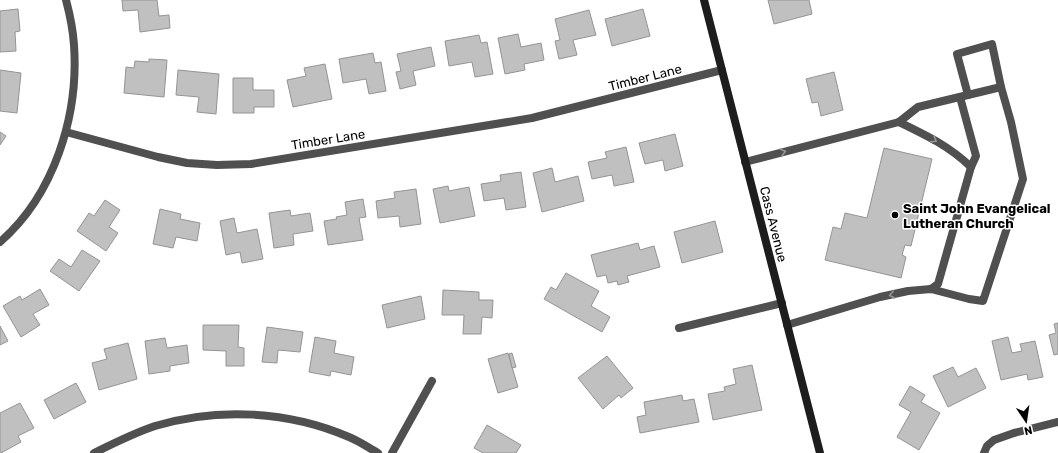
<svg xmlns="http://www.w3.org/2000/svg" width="1058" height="453" font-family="Rubik,sans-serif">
  <rect width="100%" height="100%" fill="#fff"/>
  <!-- building -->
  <g fill="#c0c0c0" stroke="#949494">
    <polygon points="122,0 157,0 159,16 169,15 170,28 140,32 138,10 123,11"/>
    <polygon points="768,0 809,0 812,14 774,24"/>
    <polygon points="18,9 20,31 15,32 16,51 0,52 0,11"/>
    <polygon points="643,9 650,36 612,46 605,19"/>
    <polygon points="589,10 596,35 573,40 577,55 559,59 555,41 560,40 555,19"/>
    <polygon points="518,34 521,47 541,43 544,60 524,64 525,70 505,74 498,38"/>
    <polygon points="479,35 481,43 487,42 493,74 475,77 472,62 449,66 445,41"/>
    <polygon points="431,47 435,66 413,71 416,85 400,89 396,72 401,71 397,54"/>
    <polygon points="373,53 375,63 381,62 386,91 369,94 366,79 343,83 339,59"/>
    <polygon points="149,59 167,60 164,97 124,93 126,67 134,68 135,61 149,62"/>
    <polygon points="325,64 332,99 293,107 287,80 306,76 304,68"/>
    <polygon points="0,70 21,73 17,113 0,111"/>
    <polygon points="178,70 219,74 216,114 197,112 199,97 176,95"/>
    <polygon points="834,72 843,110 821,116 818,102 812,103 806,79"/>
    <polygon points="233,78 253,78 253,90 274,90 274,107 254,107 254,113 233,113"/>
    <polygon points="0,132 6,136 0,145"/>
    <polygon points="675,134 683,166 665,171 663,160 645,164 639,143"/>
    <polygon points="626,147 634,182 614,186 612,175 592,179 588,162 607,158 605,152"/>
    <polygon points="884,148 932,159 911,246 905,245 902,255 906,257 901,278 825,260 833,227 841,229 845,213 867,218"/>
    <polygon points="552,168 555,182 578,176 584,201 542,212 533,173"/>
    <polygon points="521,172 526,207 506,210 504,198 484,201 481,184 501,181 500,175"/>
    <polygon points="448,186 449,191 469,187 475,216 440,223 433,189"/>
    <polygon points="416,189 421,224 400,227 399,216 378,218 376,201 395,198 394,192"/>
    <polygon points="363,199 366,217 359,218 363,240 328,245 324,221 337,219 336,217 347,215 345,202"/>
    <polygon points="105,200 120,210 109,227 118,233 106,251 77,231 89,213 94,216"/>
    <polygon points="160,209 181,214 180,219 200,223 197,241 176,237 173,248 153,244"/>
    <polygon points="290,210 291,216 310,213 313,231 293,234 294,245 274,248 269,213"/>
    <polygon points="234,218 237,233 257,229 263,259 242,263 240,252 226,255 220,221"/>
    <polygon points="715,221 723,252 682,263 674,232"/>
    <polygon points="638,243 640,250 654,246 660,267 627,276 629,282 618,285 617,281 608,283 606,275 597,277 591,255"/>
    <polygon points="82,250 100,261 79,291 50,271 59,259 71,267"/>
    <polygon points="566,273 599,291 591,306 610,317 602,332 544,299 551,287 556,290"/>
    <polygon points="40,289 49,305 33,314 40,325 21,337 3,306 20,296 22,300"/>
    <polygon points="443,290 479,292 479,300 493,300 492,318 482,317 481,334 463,334 464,315 442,315"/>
    <polygon points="421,296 425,319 387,328 382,305"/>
    <polygon points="1058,323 1058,354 1054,355 1049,335 1056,333 1054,324"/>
    <polygon points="203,325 239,325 238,347 244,348 244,366 226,366 226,351 203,350"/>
    <polygon points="0,326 8,341 0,345"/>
    <polygon points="267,327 303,332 300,352 278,350 277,363 262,362"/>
    <polygon points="315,337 336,341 334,353 354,357 351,375 331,371 330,376 309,372"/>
    <polygon points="1008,337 1012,353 1022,351 1020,344 1035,341 1043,377 1028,380 1027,374 1001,380 992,341"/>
    <polygon points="165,338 167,348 187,345 189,363 170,366 170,371 149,374 145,341"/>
    <polygon points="128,343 137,379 99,390 92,363 107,359 104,349"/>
    <polygon points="508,353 518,387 498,393 488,359"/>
    <polygon points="512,353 516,367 512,368 509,354"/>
    <polygon points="607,356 633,388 621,398 619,395 603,409 578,378"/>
    <polygon points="752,365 762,410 713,420 708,394 725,391 724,387 736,384 733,369"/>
    <polygon points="953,367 958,377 976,368 986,388 948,407 933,376"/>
    <polygon points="76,383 86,402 54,419 44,400"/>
    <polygon points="910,386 925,395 921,402 940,413 919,450 897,437 911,412 899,405"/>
    <polygon points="682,395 683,401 694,399 699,422 640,433 637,417 646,415 644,402"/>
    <polygon points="20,403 34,428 18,436 21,442 1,453 0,451 0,413"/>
    <polygon points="487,425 521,445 516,453 483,453 474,448"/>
  </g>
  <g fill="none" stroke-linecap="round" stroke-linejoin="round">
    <!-- lane -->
    <g stroke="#505050" stroke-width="8">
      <polyline points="968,95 957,54 992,44 1001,87"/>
      <path d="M899,122C926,135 949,146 971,167"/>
      <polyline points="745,162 899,122 918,107 1001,87 1011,122 1023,179 983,301 969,299 931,289 908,291 880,297 787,325"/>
      <polyline points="931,289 938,284 971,167 976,156 960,97"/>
      <polyline points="392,453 432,381"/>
    </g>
    <!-- street -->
    <g stroke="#505050" stroke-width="8">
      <polyline points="66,132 158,157 187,163 217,165 251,164 532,118 722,70"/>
      <path d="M0,242C54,195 79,116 74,45C73,30 70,15 66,0"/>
      <polyline points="679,328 782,303"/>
      <path d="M94,453C114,443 134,433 155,426C218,407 289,411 349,437C359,441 369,448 378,453"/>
      <polyline points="984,453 987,446 994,440 1014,433 1058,422"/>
    </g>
    <!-- secondary -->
    <polyline stroke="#1d1d1d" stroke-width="8" points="704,0 820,453"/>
  </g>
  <!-- one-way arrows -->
  <defs><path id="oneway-chevron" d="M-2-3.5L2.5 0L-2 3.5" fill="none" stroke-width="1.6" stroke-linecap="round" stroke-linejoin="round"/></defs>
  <g stroke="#969696">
    <use href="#oneway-chevron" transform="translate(934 140) rotate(32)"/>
    <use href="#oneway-chevron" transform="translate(783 152) rotate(-15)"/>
    <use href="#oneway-chevron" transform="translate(892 295) rotate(168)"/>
  </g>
  <!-- markers -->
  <circle fill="#000" stroke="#fff" stroke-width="1.5" cx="895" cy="215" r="4"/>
  <g text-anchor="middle" stroke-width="3" stroke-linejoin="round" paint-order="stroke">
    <!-- street labels -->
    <g font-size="13" fill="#000" stroke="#fff">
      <text transform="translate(645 77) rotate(-14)" y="5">Timber Lane</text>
      <text transform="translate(328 139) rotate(-9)" y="5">Timber Lane</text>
      <text transform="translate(774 224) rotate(76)" y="5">Cass Avenue</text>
    </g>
    <!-- poi labels -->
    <g font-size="13" font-weight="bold" fill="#000" stroke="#fff" text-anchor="start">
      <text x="903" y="213">Saint John Evangelical<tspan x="903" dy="15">Lutheran Church</tspan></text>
    </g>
  </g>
  <!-- north arrow -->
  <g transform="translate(1026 421) rotate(167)" stroke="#ffffff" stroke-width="3" paint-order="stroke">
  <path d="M0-3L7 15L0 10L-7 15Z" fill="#000000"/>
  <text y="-6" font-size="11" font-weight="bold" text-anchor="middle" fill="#000000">N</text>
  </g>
</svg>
